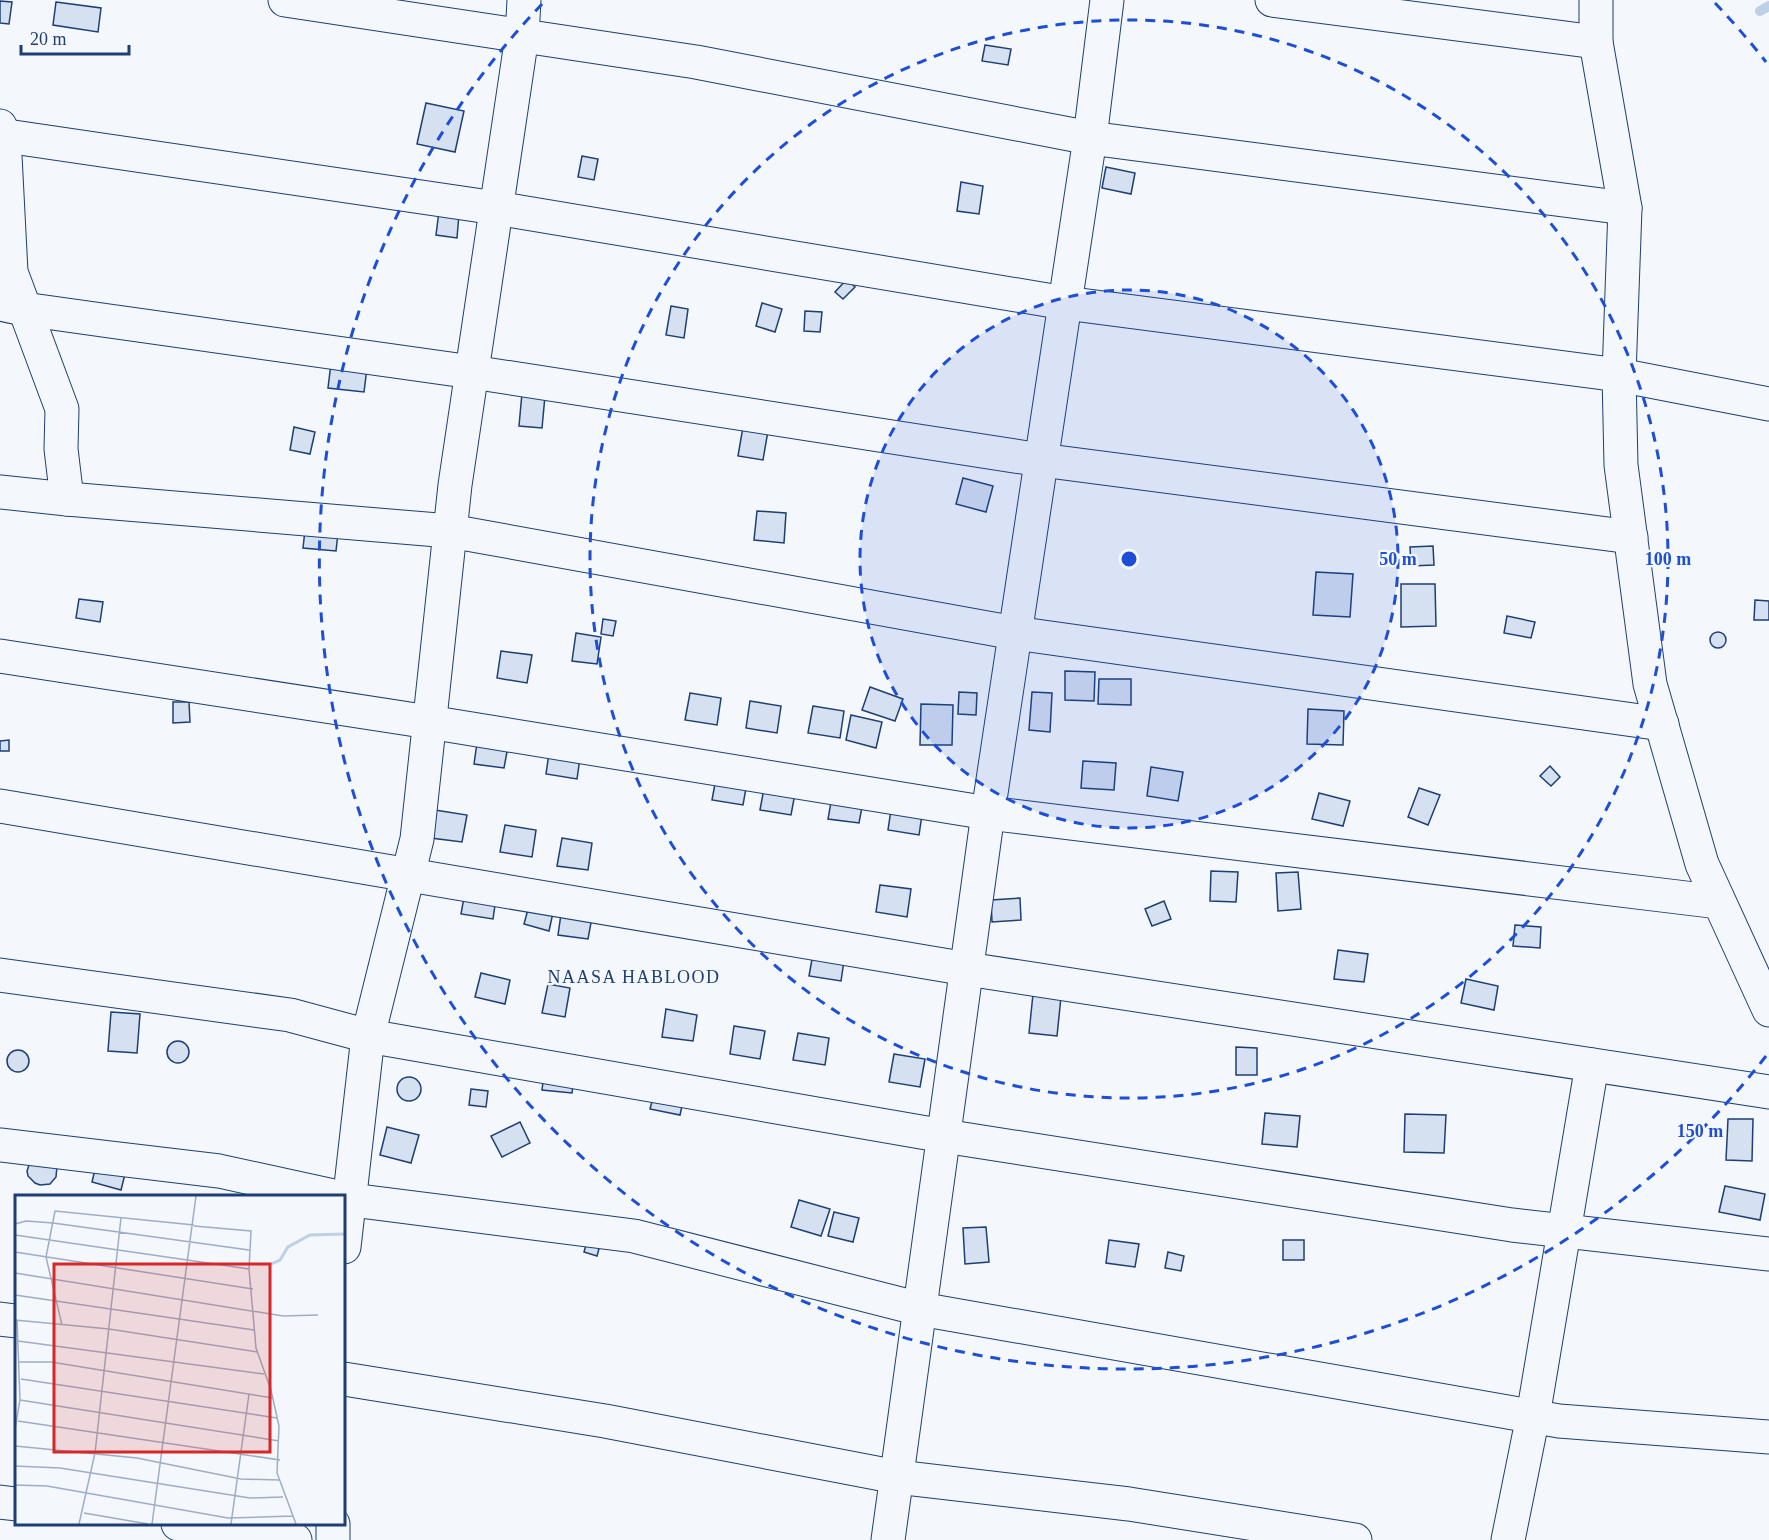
<svg xmlns="http://www.w3.org/2000/svg" width="1769" height="1540" font-family="Georgia,serif">
  <rect width="100%" height="100%" fill="#f4f7fb"/>
  <g fill="none" stroke-linecap="round" stroke-linejoin="round">
    <!-- stream -->
    <polyline stroke="#bed0e5" stroke-width="10" points="1760,11 1769,6"/>
  </g>
  <!-- building -->
  <g fill="#d5e0f0" stroke="#1d3f73" stroke-width="1.5">
    <polygon points="0,1 12,2 9,24 0,23"/>
    <polygon points="56,2 101,8 98,32 53,25"/>
    <polygon points="985,45 1011,49 1008,65 982,61"/>
    <polygon points="426,103 464,111 455,152 417,144"/>
    <polygon points="582,156 598,159 594,180 578,177"/>
    <polygon points="1106,167 1135,173 1131,194 1102,188"/>
    <polygon points="961,182 983,186 979,214 957,211"/>
    <polygon points="439,211 459,214 457,238 436,235"/>
    <polygon points="847,279 855,287 843,299 835,292"/>
    <polygon points="762,303 782,309 775,332 756,326"/>
    <polygon points="671,306 688,309 684,338 666,335"/>
    <polygon points="805,311 822,312 820,332 804,331"/>
    <polygon points="331,363 367,368 364,392 328,388"/>
    <polygon points="522,393 545,396 542,428 519,426"/>
    <polygon points="744,421 769,425 763,460 738,456"/>
    <polygon points="294,427 315,432 310,454 290,450"/>
    <polygon points="963,478 993,486 986,512 956,504"/>
    <polygon points="757,511 786,513 784,543 754,540"/>
    <polygon points="305,530 338,533 336,551 303,548"/>
    <polygon points="1433,546 1434,565 1411,566 1410,547"/>
    <polygon points="1316,572 1353,574 1350,617 1313,615"/>
    <polygon points="1401,584 1435,584 1436,626 1401,627"/>
    <polygon points="79,599 103,602 100,622 76,618"/>
    <polygon points="1755,600 1769,601 1769,620 1754,620"/>
    <polygon points="1507,616 1535,622 1531,638 1504,633"/>
    <polygon points="603,619 616,621 613,636 601,634"/>
    <circle cx="1718" cy="640" r="8"/>
    <polygon points="576,633 601,637 597,664 572,661"/>
    <polygon points="501,651 532,655 527,683 497,678"/>
    <polygon points="1065,671 1095,672 1094,701 1065,700"/>
    <polygon points="1099,679 1131,679 1131,705 1098,704"/>
    <polygon points="870,687 903,699 895,721 862,710"/>
    <polygon points="959,692 977,693 976,715 958,714"/>
    <polygon points="1032,692 1052,693 1050,732 1029,730"/>
    <polygon points="690,693 721,698 717,725 685,720"/>
    <polygon points="750,701 781,706 777,733 746,728"/>
    <polygon points="173,702 189,702 190,722 173,723"/>
    <polygon points="921,704 953,705 952,745 920,745"/>
    <polygon points="813,706 844,711 840,738 808,733"/>
    <polygon points="1308,709 1344,711 1343,745 1307,744"/>
    <polygon points="851,715 882,722 876,748 846,740"/>
    <polygon points="478,736 509,741 504,768 474,764"/>
    <polygon points="9,740 9,751 0,751 0,741"/>
    <polygon points="550,746 581,751 577,779 546,774"/>
    <polygon points="1083,761 1116,763 1114,790 1081,788"/>
    <polygon points="1550,766 1560,777 1551,786 1540,776"/>
    <polygon points="1151,767 1183,772 1178,801 1147,796"/>
    <polygon points="717,773 748,777 743,805 712,800"/>
    <polygon points="765,783 796,788 791,815 760,810"/>
    <polygon points="1419,788 1440,795 1428,825 1408,817"/>
    <polygon points="833,791 864,796 859,823 828,819"/>
    <polygon points="1319,793 1350,801 1343,826 1312,819"/>
    <polygon points="892,803 923,808 919,835 888,830"/>
    <polygon points="435,810 467,815 462,842 431,838"/>
    <polygon points="505,825 536,830 532,857 500,852"/>
    <polygon points="562,838 592,843 588,870 557,866"/>
    <polygon points="1211,871 1238,872 1236,902 1210,901"/>
    <polygon points="1298,872 1301,909 1278,911 1276,873"/>
    <polygon points="880,885 911,889 907,917 876,912"/>
    <polygon points="466,886 497,891 493,919 461,914"/>
    <polygon points="1020,898 1021,920 992,922 991,900"/>
    <polygon points="1164,901 1171,919 1152,926 1145,909"/>
    <polygon points="530,902 554,908 549,931 524,924"/>
    <polygon points="562,907 593,912 588,939 558,935"/>
    <polygon points="1515,925 1541,927 1540,948 1513,946"/>
    <polygon points="814,948 845,954 841,981 809,976"/>
    <polygon points="1338,950 1368,954 1364,982 1334,979"/>
    <polygon points="481,973 510,980 505,1004 475,997"/>
    <polygon points="1466,979 1498,986 1494,1010 1461,1003"/>
    <polygon points="548,984 570,988 565,1017 542,1013"/>
    <polygon points="1033,994 1061,997 1057,1036 1029,1033"/>
    <polygon points="666,1009 697,1015 693,1041 662,1037"/>
    <polygon points="111,1012 140,1014 137,1053 108,1051"/>
    <polygon points="734,1026 765,1031 760,1059 730,1054"/>
    <polygon points="798,1033 829,1038 825,1065 793,1060"/>
    <circle cx="178" cy="1052" r="11"/>
    <polygon points="1236,1047 1257,1048 1257,1075 1236,1075"/>
    <circle cx="18" cy="1061" r="11"/>
    <polygon points="894,1054 925,1059 920,1087 889,1082"/>
    <polygon points="545,1066 575,1068 572,1093 542,1090"/>
    <circle cx="409" cy="1089" r="12"/>
    <polygon points="657,1082 686,1088 680,1115 650,1109"/>
    <polygon points="471,1089 488,1091 486,1107 469,1105"/>
    <polygon points="1265,1113 1300,1116 1297,1147 1262,1144"/>
    <polygon points="1405,1114 1446,1115 1444,1153 1404,1152"/>
    <polygon points="1728,1119 1753,1119 1752,1161 1726,1160"/>
    <polygon points="520,1122 530,1143 502,1157 491,1136"/>
    <polygon points="387,1127 419,1135 411,1163 380,1155"/>
    <polygon points="98,1157 127,1166 121,1190 92,1182"/>
    <polygon points="30,1162 57,1166 56,1177 50,1184 40,1185 35,1183 28,1176 27,1171"/>
    <polygon points="1725,1186 1765,1194 1760,1220 1719,1212"/>
    <polygon points="799,1200 830,1209 821,1236 791,1227"/>
    <polygon points="834,1212 859,1218 853,1242 828,1236"/>
    <polygon points="986,1227 989,1262 965,1264 963,1228"/>
    <polygon points="590,1231 603,1234 597,1256 584,1252"/>
    <polygon points="1109,1240 1139,1244 1135,1267 1106,1263"/>
    <rect x="1283" y="1240" width="21" height="20"/>
    <polygon points="1168,1252 1184,1256 1181,1271 1165,1268"/>
  </g>
  <g fill="none" stroke-linecap="round" stroke-linejoin="round">
    <defs>
      <g id="minor">
        <polyline points="285,0 696,62 1090,138 1625,208"/>
        <polyline points="1272,0 1596,42"/>
        <polyline points="1596,0 1596,42 1625,208 1619,375 1621,465 1650,684 1702,864 1769,1010"/>
        <polyline points="0,126 4,136 11,272 62,409 61,449 67,499"/>
        <polyline points="0,135 496,208 1065,303 1619,375 1769,404"/>
        <polyline points="0,304 24,309 472,372 1041,460 1631,537"/>
        <polyline points="0,492 67,499 450,531 1015,633 1662,724"/>
        <polyline points="0,656 429,722 988,813 1719,902"/>
        <polyline points="0,806 967,969 1769,1092"/>
        <polyline points="0,975 290,1015 368,1036 944,1136 1512,1225 1769,1254"/>
        <polyline points="0,1145 219,1171 334,1196"/>
        <polyline points="344,1199 634,1236 920,1309 1559,1421 1769,1437"/>
        <polyline points="344,1247 368,1036 417,839 455,485 522,36 524,0"/>
        <polyline points="0,1319 16,1321"/>
        <polyline points="344,1379 605,1421 897,1477 1129,1504 1355,1540"/>
        <polyline points="0,1502 16,1504"/>
        <polyline points="178,1524 295,1540"/>
        <polyline points="333,1540 333,1524"/>
        <polyline points="888,1540 988,813 1090,138 1107,0"/>
        <polyline points="1508,1540 1533,1416 1592,1065"/>
      </g>
    </defs>
    <!-- minor casing -->
    <use href="#minor" stroke="#1d3f73" stroke-width="35"/>
    <!-- minor -->
    <use href="#minor" stroke="#f4f7fb" stroke-width="33"/>
  </g>
  <!-- distance rings -->
  <circle cx="1129" cy="559" r="269" fill="#1d4ed8" fill-opacity=".12"/>
  <g fill="none" stroke="#1d4ed8" stroke-width="3" stroke-dasharray="10 8">
    <circle cx="1129" cy="559" r="269"/>
    <circle cx="1129" cy="559" r="539"/>
    <path d="M1766 1056A808 808 0 1 1 543 3M1715 3A808 808 0 0 1 1766 62"/>
  </g>
  <g text-anchor="middle" stroke-width="4.5" stroke-linejoin="round" paint-order="stroke">
    <!-- quarter labels -->
    <g font-size="18" letter-spacing="1.5" fill="#1d3f73" stroke="#f4f7fb">
      <text x="634" y="983">NAASA HABLOOD</text>
    </g>
  </g>
  <!-- overview -->
  <g transform="translate(15 1195)">
    <rect width="330" height="330" fill="#f4f7fb"/>
    <path fill="none" stroke="#bed0e5" stroke-width="3" d="M254,70L265,65L273,52L295,40L330,39"/>
    <path fill="none" stroke="#9eadc5" stroke-width="1.5" d="M0,29L11,26L38,28L234,55M179,31L236,36L234,74L241,153L256,195L264,231L262,278L281,329M0,40L234,74M0,57L238,94M0,78L268,121L303,120M0,100L239,135M0,125L94,134L242,157M47,130L31,62L40,16L179,30M3,146L249,179M4,167H36L258,203M6,184L262,223M5,205L264,246M3,226L265,265M0,234L5,205L2,125M0,251L122,263L226,284L264,285M0,271L45,273L235,303L268,302M0,290L32,291L213,323L278,321M69,318L133,329M64,329L80,258L106,23M137,329L181,1M216,329L234,199"/>
    <path fill="#d62828" fill-opacity="0.15" stroke="#d62828" stroke-width="3" d="M39,69H255V257H39Z"/>
    <rect width="330" height="330" fill="none" stroke="#1d3f73" stroke-width="3"/>
  </g>
  <circle cx="1129" cy="559" r="9" fill="#1d4ed8" stroke="#f4f7fb" stroke-width="3"/>
  <g font-size="18" text-anchor="middle" font-weight="bold" fill="#1d4ed8" stroke="#f4f7fb" stroke-width="4.5" stroke-linejoin="round" paint-order="stroke">
    <text x="1398" y="565">50 m</text>
    <text x="1668" y="565">100 m</text>
    <text x="1700" y="1137">150 m</text>
  </g>
  <!-- scale -->
  <path d="M21 45v9h108v-9" fill="none" stroke="#1d3f73" stroke-width="3"/>
  <text x="30" y="45" font-size="18" fill="#1d3f73" stroke="#f4f7fb" stroke-width="4.5" paint-order="stroke">20 m</text>
</svg>
